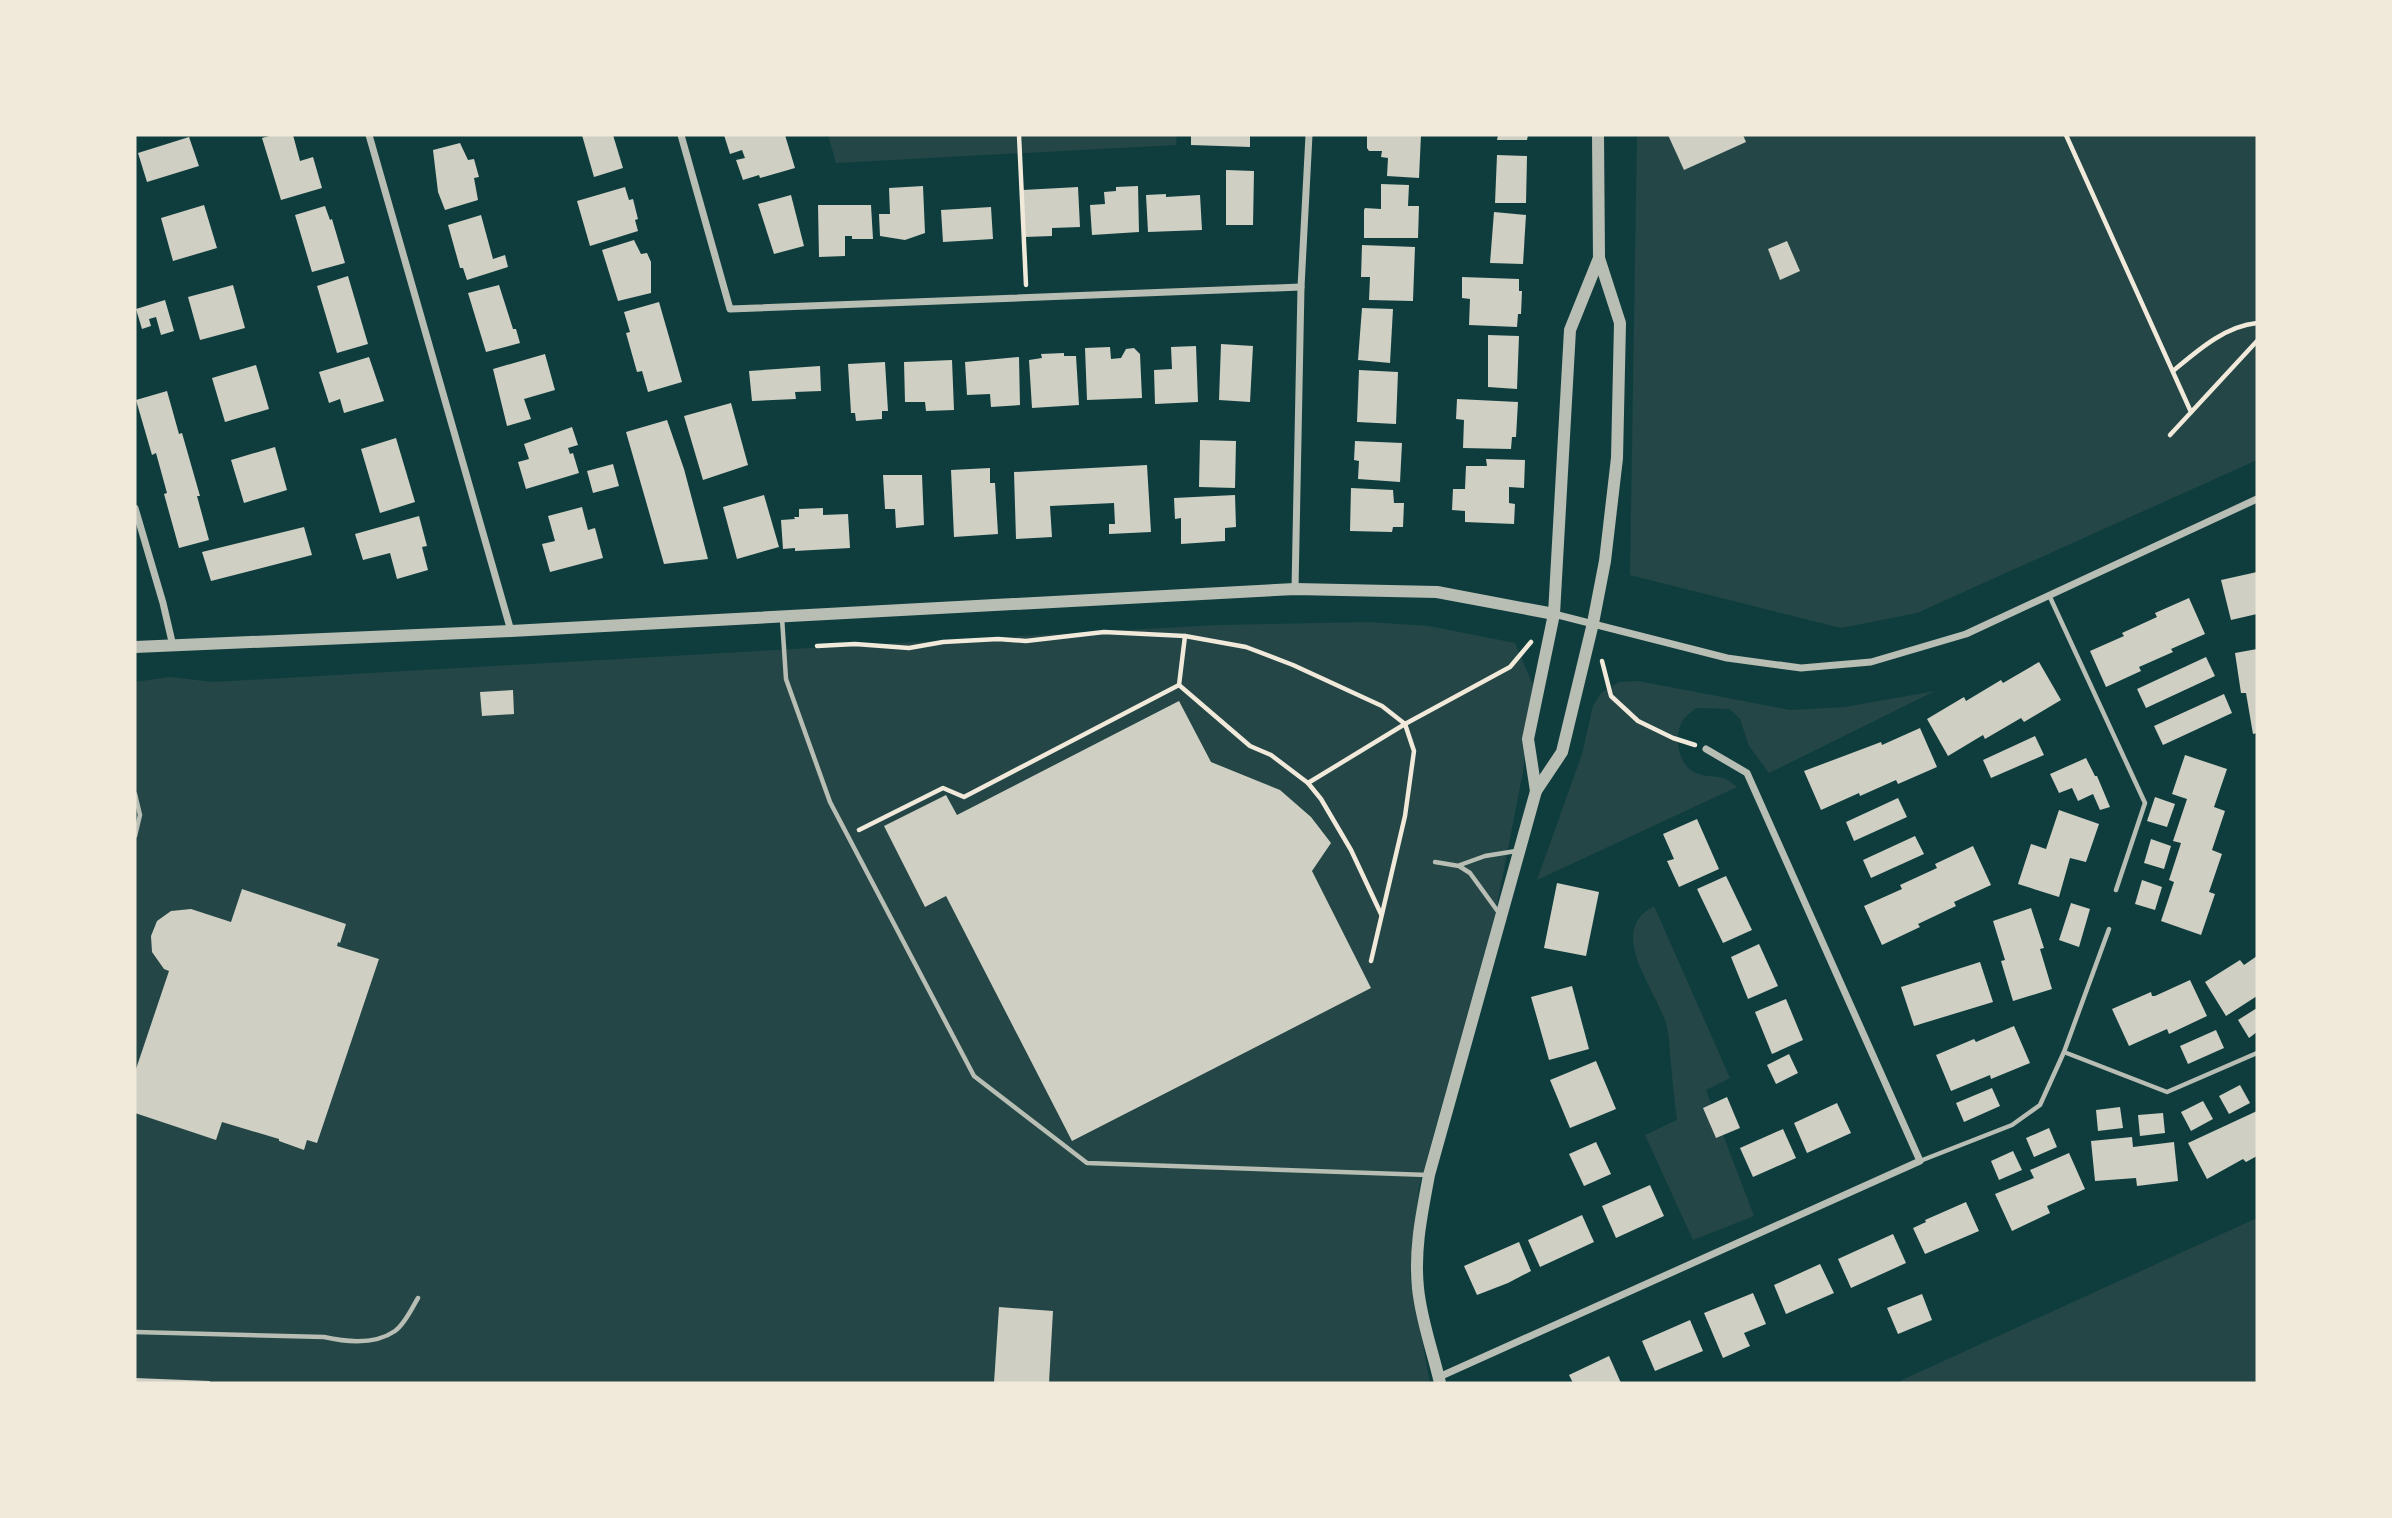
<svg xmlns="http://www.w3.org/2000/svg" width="2392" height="1518" font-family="'Source Serif 4',serif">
  <rect width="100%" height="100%" fill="#0f3d3e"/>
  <!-- green -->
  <g fill="#244646">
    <polygon points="828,135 1177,135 1176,145 836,163"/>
    <polygon points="1637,135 2257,135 2257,460 1917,613 1841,628 1630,575"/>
    <polygon points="1368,622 1429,626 1515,643 1533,685 1523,772 1495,915 1419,1187 1410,1275 1430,1383 135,1383 135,682 170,677 213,682 1216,625"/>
    <path d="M1638,681L1790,710L1845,707L1935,691L1769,773L1749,746L1740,719L1730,709L1696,708C1692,711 1687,715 1684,719C1672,734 1678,766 1696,773C1714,780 1719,771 1737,787L1537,880L1582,754L1593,706L1601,693L1619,682Z"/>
    <path d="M1654,906L1730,1078L1706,1090L1754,1216L1693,1240L1645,1135L1677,1120C1674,1098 1672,1076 1670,1054C1669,1045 1669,1035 1667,1027C1658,990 1604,932 1654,906Z"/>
    <polygon points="2257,1218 2257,1383 1900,1383 1900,1381"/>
  </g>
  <!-- building -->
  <g fill="#cfcfc3">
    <polygon points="273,135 293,135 300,161 313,157 322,188 281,200 262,138"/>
    <polygon points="582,135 613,135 623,168 594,177"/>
    <polygon points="724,135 785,135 795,168 760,178 759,175 743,180 736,160 745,158 742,150 730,154"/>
    <polygon points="1191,135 1250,135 1250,147 1191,145"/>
    <polygon points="1367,135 1421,135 1419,178 1387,176 1388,158 1381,157 1382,151 1369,151 1367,148"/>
    <polygon points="1498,135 1528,135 1527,140 1497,140"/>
    <polygon points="1668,135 1743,135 1746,142 1684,170"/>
    <polygon points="189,137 199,166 147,182 138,153"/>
    <polygon points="460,143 468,160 474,159 479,177 474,178 478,200 445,210 438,192 433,150"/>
    <polygon points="1497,155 1527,156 1526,203 1495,203"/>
    <polygon points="1226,170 1254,171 1253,225 1226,225"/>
    <polygon points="1381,184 1409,185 1408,206 1419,206 1418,238 1364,238 1364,210 1365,208 1381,209"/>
    <polygon points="923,186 925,233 905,240 880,236 879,214 890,214 889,188"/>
    <polygon points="1138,186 1139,232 1092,235 1090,205 1105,204 1104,192 1116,191 1116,187"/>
    <polygon points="625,187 629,200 633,199 638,219 635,220 638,231 590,246 577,201"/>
    <polygon points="1078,187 1080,227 1052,228 1052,236 1025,237 1023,190"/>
    <polygon points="1166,194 1166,197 1200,195 1202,230 1148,232 1146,195"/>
    <polygon points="791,195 804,246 774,254 758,204"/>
    <polygon points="204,205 217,248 173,261 161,218"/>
    <polygon points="818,205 871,205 873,239 852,239 852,236 845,236 845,256 819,257"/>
    <polygon points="325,206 330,220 332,219 345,263 312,272 295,215"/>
    <polygon points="991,207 993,239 943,242 941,210"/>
    <polygon points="1494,212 1526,215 1523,264 1490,263"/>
    <polygon points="481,215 493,259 505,255 508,267 467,280 463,268 460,268 448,225"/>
    <polygon points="634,240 641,254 647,253 651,262 651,293 618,301 602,250"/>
    <polygon points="1787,241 1800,271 1780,280 1768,249"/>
    <polygon points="1362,245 1415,247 1413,301 1369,300 1370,277 1361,277"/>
    <polygon points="348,276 368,344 337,353 317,286"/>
    <polygon points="1462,277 1519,279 1519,291 1522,291 1521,314 1518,314 1517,327 1469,325 1470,299 1462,298"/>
    <polygon points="233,285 245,328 200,340 188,297"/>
    <polygon points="499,285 513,329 516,329 520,343 486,352 468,293"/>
    <polygon points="165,300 174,331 161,335 156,317 149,319 151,326 142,329 136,309"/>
    <polygon points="659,302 682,382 648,392 642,371 637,372 626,333 630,332 624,312"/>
    <polygon points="1362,308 1393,309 1390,363 1358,360"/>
    <polygon points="1488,335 1519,336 1517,389 1488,387"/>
    <polygon points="1221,344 1253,346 1250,402 1219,400"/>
    <polygon points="1196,346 1198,402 1155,404 1154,370 1172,369 1171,347"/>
    <polygon points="1110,347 1111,359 1121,358 1126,349 1134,348 1140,354 1142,398 1087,400 1085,348"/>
    <polygon points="1064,353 1064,356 1076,356 1079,405 1032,408 1029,360 1042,358 1041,354"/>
    <polygon points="545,354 555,390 524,399 531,419 507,426 493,369"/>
    <polygon points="369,357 384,401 344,413 340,399 329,403 319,372"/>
    <polygon points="1019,357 1020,405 991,407 990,394 967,395 965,362"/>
    <polygon points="952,360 954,410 926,411 925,402 905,402 904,362"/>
    <polygon points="885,362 888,411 882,411 882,419 856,421 855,413 851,413 848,364"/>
    <polygon points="256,365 269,409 225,422 212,378"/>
    <polygon points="820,366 821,391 795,392 796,399 752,401 749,371"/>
    <polygon points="1359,370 1398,372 1396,424 1357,422"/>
    <polygon points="167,391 179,434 182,433 200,496 197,496 209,540 179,548 164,494 167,493 156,453 152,455 136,400"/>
    <polygon points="1457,399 1518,402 1516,437 1512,437 1511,449 1463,448 1464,420 1456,419"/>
    <polygon points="731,403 748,465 703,480 684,416"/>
    <polygon points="667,420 684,469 708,559 664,564 626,432"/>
    <polygon points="572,427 578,445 568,448 570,454 573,453 579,473 526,489 518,462 529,459 524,444"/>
    <polygon points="396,438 415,502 380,513 361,449"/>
    <polygon points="1200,440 1236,441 1235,488 1199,487"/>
    <polygon points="1355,441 1402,443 1400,482 1358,479 1359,461 1354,460"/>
    <polygon points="275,447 287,490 244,503 231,460"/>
    <polygon points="1486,459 1525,460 1524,488 1509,487 1509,503 1515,504 1514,524 1465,522 1465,511 1452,510 1453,489 1465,489 1466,466 1487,466"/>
    <polygon points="613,464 619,486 593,493 587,471"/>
    <polygon points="1147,465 1151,532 1109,534 1109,524 1115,524 1114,503 1050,506 1052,537 1016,539 1014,472"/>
    <polygon points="990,468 990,483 995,483 998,534 954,537 951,470"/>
    <polygon points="883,475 922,475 924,525 896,528 895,509 885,509"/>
    <polygon points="1351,488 1393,490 1394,503 1404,503 1403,527 1393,527 1392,532 1350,531"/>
    <polygon points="764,495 779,547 737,559 723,507"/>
    <polygon points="1235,495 1236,527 1225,528 1225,541 1181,544 1181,518 1175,519 1174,498"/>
    <polygon points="582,507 588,530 595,528 603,558 550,572 542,544 555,541 548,516"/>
    <polygon points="823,508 823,515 848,514 850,548 795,551 795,548 783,549 781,520 795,519 794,517 799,517 799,509"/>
    <polygon points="419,516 427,546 422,547 428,570 397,579 390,553 363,560 355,534"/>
    <polygon points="304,527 312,555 211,581 202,552"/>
    <polygon points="2257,572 2257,614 2231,620 2221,580"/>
    <polygon points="2189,598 2205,634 2171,649 2173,652 2139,667 2141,671 2106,687 2090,651 2124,636 2122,633 2157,617 2155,613"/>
    <polygon points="2257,649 2257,733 2253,734 2246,693 2241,693 2235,653"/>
    <polygon points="2206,657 2215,676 2146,708 2137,689"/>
    <polygon points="2039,662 2061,700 2024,722 2021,718 1985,739 1983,735 1948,756 1927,719 1964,697 1966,701 2001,680 2003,683"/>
    <polygon points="513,690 514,714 482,716 480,692"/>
    <polygon points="2224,694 2232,713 2163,745 2154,726"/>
    <polygon points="1179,701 1211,762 1280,790 1311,817 1331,843 1312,871 1371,988 1072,1141 946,896 925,907 884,826 946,795 957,815"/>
    <polygon points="1920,728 1937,767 1898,784 1896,780 1860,796 1859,793 1821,810 1804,771 1881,742 1882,745"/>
    <polygon points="2035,736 2044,755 1991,778 1983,760"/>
    <polygon points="2185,755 2227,769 2214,807 2225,811 2212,850 2222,854 2209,892 2215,894 2201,935 2161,921 2174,882 2169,880 2181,843 2173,841 2187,799 2172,794"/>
    <polygon points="2086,758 2095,776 2097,776 2110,807 2100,810 2093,794 2078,801 2072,788 2059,793 2050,774"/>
    <polygon points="2155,797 2175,804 2167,827 2147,821"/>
    <polygon points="1898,798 1907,817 1854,841 1846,822"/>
    <polygon points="2059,810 2099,824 2086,862 2070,858 2059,897 2018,884 2031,844 2046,849"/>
    <polygon points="1697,819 1719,869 1679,887 1667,861 1674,859 1663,834"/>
    <polygon points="1915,836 1924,854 1871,878 1863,860"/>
    <polygon points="2151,839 2171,846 2164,869 2144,863"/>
    <polygon points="1973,846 1991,885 1954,902 1956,906 1918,924 1920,927 1882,945 1864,906 1902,889 1900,885 1937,868 1935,864"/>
    <polygon points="1726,876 1752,930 1723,943 1697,889"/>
    <polygon points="2142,880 2162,887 2155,910 2135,904"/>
    <polygon points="1557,883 1599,892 1586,956 1544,948"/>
    <polygon points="242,889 346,924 340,943 338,942 337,946 379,959 317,1143 307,1140 304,1150 279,1141 279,1139 222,1122 216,1140 135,1113 135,1072 169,971 164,969 152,952 151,936 157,921 171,911 191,909 231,922"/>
    <polygon points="2071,903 2090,909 2079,947 2059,940"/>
    <polygon points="2031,908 2044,948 2040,949 2052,989 2013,1001 2001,961 2005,960 1993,921"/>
    <polygon points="1759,944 1778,986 1748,999 1731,957"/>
    <polygon points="2257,956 2257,996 2226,1016 2205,982 2240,960 2244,965"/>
    <polygon points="1980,962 1993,1002 1914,1026 1901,987"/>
    <polygon points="2190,980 2207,1016 2169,1034 2167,1029 2129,1046 2112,1009 2151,992 2152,996 2155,996"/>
    <polygon points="1572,986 1589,1049 1549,1060 1531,997"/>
    <polygon points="1786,999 1803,1040 1772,1054 1755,1012"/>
    <polygon points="2257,1008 2257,1032 2249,1038 2238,1020"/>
    <polygon points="2014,1026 2030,1063 1991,1079 1990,1075 1951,1091 1936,1055 1974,1039 1976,1042"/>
    <polygon points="2216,1030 2224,1048 2188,1064 2180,1046"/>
    <polygon points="1789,1054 1798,1073 1776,1084 1767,1065"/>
    <polygon points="1596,1061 1616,1109 1570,1128 1550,1080"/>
    <polygon points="2240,1085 2250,1103 2229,1114 2219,1096"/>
    <polygon points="1992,1088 2000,1106 1964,1122 1956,1103"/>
    <polygon points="1727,1097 1740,1128 1716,1138 1703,1108"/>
    <polygon points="2203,1101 2213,1119 2191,1131 2181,1112"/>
    <polygon points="1837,1103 1851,1133 1807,1153 1794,1123"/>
    <polygon points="2120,1107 2123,1128 2098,1131 2096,1110"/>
    <polygon points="2257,1111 2257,1156 2246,1162 2243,1159 2207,1179 2188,1143"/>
    <polygon points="2163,1113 2165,1133 2140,1136 2138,1115"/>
    <polygon points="2049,1128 2057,1147 2034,1157 2026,1138"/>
    <polygon points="1783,1129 1796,1158 1753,1177 1740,1148"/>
    <polygon points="2132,1137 2133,1147 2174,1142 2178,1181 2137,1186 2136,1178 2095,1181 2091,1141"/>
    <polygon points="1596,1142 1611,1174 1584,1186 1569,1154"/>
    <polygon points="2013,1151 2022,1170 1999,1180 1991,1161"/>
    <polygon points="2069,1153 2085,1189 2047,1206 2050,1213 2012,1231 1995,1194 2034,1178 2030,1170"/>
    <polygon points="1650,1185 1664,1216 1616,1238 1602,1206"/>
    <polygon points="1966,1202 1979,1231 1925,1254 1913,1228 1926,1222 1925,1220"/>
    <polygon points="1582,1215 1594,1242 1540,1267 1528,1240"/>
    <polygon points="1893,1234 1906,1263 1851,1288 1838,1259"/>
    <polygon points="1519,1242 1531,1271 1508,1283 1477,1295 1464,1266"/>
    <polygon points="1820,1264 1834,1293 1786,1314 1774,1285"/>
    <polygon points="1753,1293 1766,1324 1744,1333 1750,1346 1723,1358 1704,1313"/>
    <polygon points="1922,1294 1932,1320 1898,1334 1887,1308"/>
    <polygon points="999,1307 1053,1311 1049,1383 994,1383"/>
    <polygon points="1690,1320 1703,1351 1655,1371 1642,1341"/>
    <polygon points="1609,1356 1621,1383 1573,1383 1569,1375"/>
    <polygon points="135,1378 210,1381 210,1383 135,1383"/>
  </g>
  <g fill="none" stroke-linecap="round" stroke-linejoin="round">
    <!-- path -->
    <g stroke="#f1e9da" stroke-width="4.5">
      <polyline points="1019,135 1026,285"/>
      <polyline points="2066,135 2191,412"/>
      <path d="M2173,371C2197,351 2225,326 2257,323"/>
      <polyline points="2170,435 2257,341"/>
      <polyline points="817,646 855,644 909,648 943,642 998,639 1026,641 1104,632 1185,636 1246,647 1293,665 1382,706 1405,724 1414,751 1405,816 1371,961"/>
      <polyline points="1602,661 1611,696 1638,721 1673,738 1695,745"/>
      <polyline points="1179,685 1250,746 1271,755 1308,783 1321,799 1351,850 1381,914"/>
      <polyline points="1308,783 1405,724 1510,667 1531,642"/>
      <polyline points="859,830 943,788 964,797 1179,685 1185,636"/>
    </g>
    <!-- service -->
    <g stroke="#b8beb3" stroke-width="4.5">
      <polyline points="2049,595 2145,803 2116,890"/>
      <polyline points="782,618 786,679 830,802 974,1076 1087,1163 1428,1175"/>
      <polyline points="135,794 140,815 135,836"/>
      <polyline points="1435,862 1459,866 1470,873 1499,913"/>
      <polyline points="1460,865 1485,856 1516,851"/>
      <polyline points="2064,1052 2167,1092 2257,1053"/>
      <polyline points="1920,1161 2012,1125 2040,1105 2064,1052 2109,929"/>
      <path d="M135,1332L324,1337C346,1342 375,1345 395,1331C405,1324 412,1308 418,1298"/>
    </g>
    <!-- minor -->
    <g stroke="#b8beb3" stroke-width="7">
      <polyline points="369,135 511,631"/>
      <polyline points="681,135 730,309 1301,287"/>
      <polyline points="135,508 163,603 173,646"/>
      <polyline points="1295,589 1301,287 1309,135"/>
      <polyline points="1554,614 1727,658 1801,668 1871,662 1966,634 2257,499"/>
      <polyline points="1439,1377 1920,1161 1747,773 1706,749"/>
    </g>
    <!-- tertiary -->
    <g stroke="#b8beb3" stroke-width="12">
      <polyline points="135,647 511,631 1295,589 1437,592 1554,614"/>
      <polyline points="1536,791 1528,739 1554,614 1570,330 1599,258"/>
      <path d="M1440,1383C1433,1352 1421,1320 1418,1288C1414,1249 1422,1213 1429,1175L1536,791L1562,752L1593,623L1605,561L1617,458L1620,323L1599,258L1598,135"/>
    </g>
  </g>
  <!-- border -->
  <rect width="2392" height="1518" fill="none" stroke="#f1e9da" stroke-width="273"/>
</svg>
